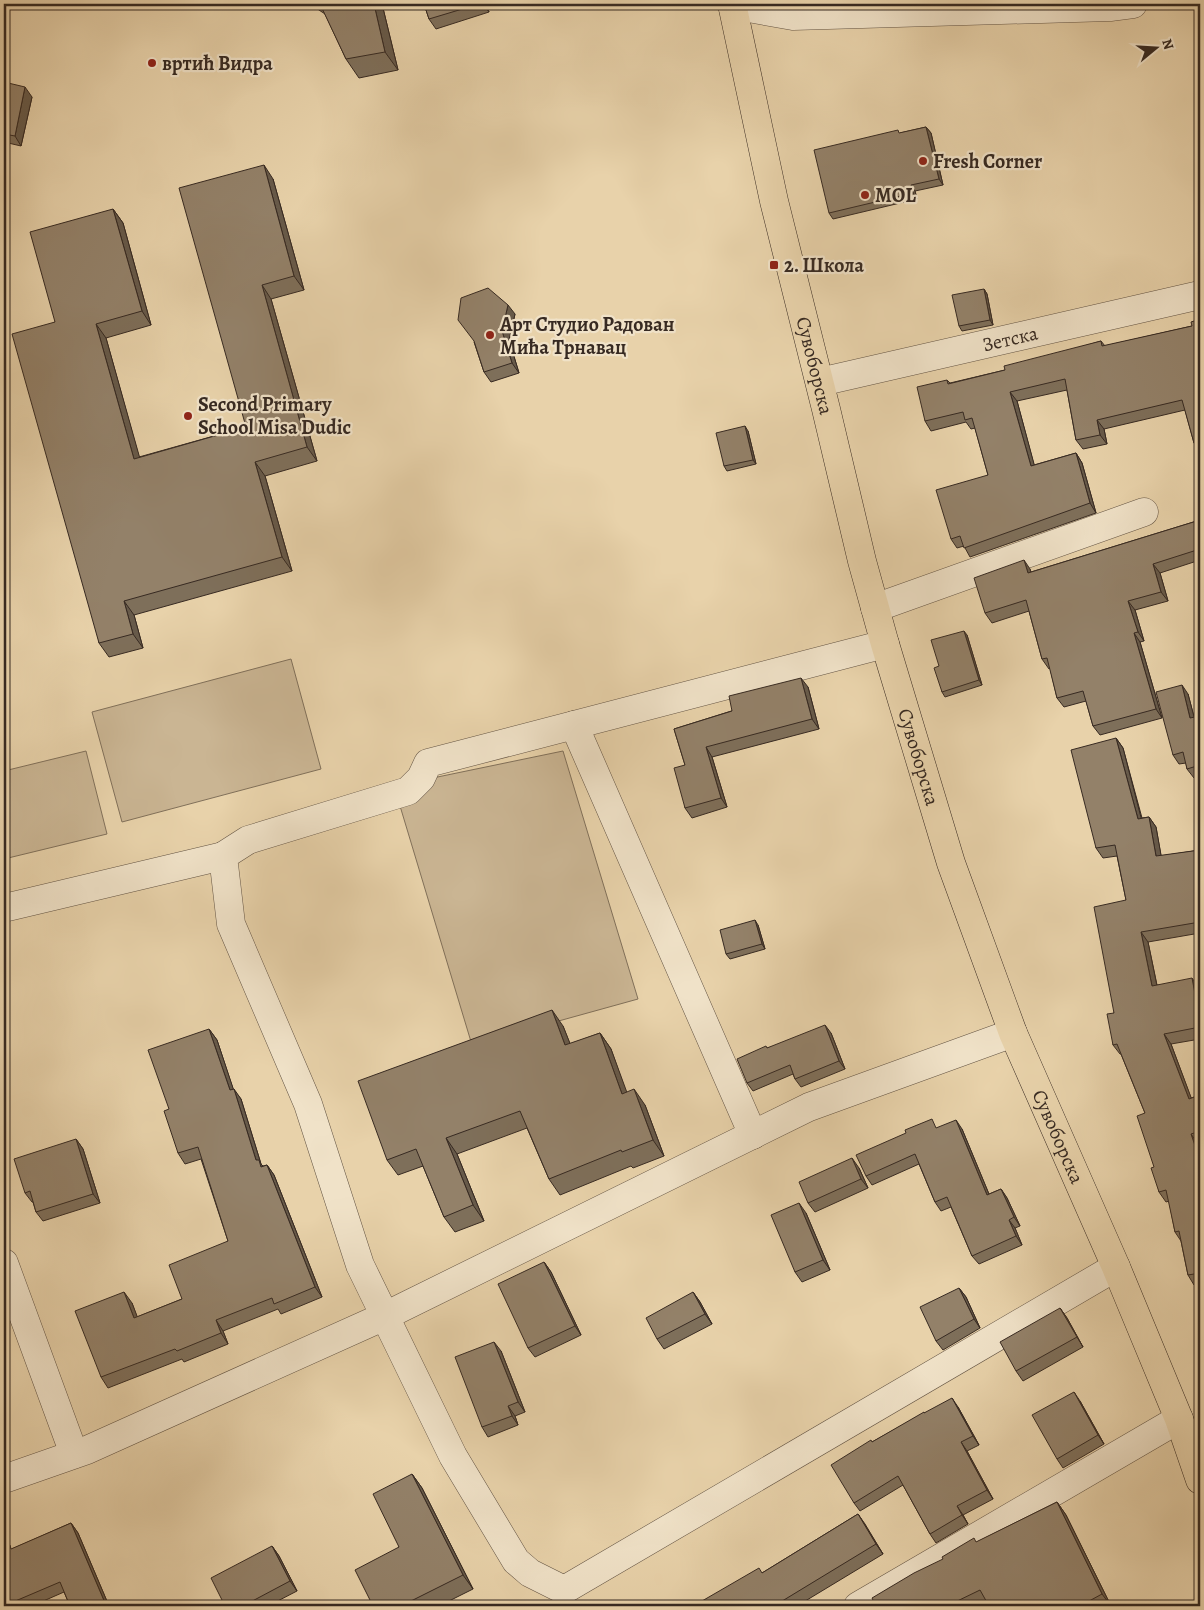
<svg xmlns="http://www.w3.org/2000/svg" width="1204" height="1610" font-family="Alegreya,serif">
  <rect width="100%" height="100%" fill="#e8d2aa"/>
  <filter id="stains"><feTurbulence type="fractalNoise" baseFrequency=".004" numOctaves="4"/><feColorMatrix values="0 0 0 0 .2 0 0 0 0 .09 0 0 0 0 .02 0 0 0 .5 -.17"/></filter>
  <radialGradient id="worn" r=".72"><stop offset=".6" stop-color="#630" stop-opacity="0"/><stop offset="1" stop-color="#630" stop-opacity=".3"/></radialGradient>
  <!-- green -->
  <g fill="#cab593" stroke="#80705a">
    <polygon points="291,659 321,769 122,822 92,712"/>
    <polygon points="86,751 107,834 4,859 4,771"/>
    <polygon points="563,751 638,999 472,1045 394,786"/>
  </g>
  <g fill="none" stroke-linecap="round" stroke-linejoin="round">
    <defs>
      <g id="minor">
        <polyline points="732,5 793,16 1110,7 1133,4"/>
        <path id="s1" d="M820,382L1200,295"/>
        <polyline points="875,608 1144,512"/>
        <polyline points="885,644 428,763 421,778 408,791 248,840 223,856 231,924 308,1104 360,1265 453,1456 516,1561 530,1573 564,1590 1116,1267"/>
        <polyline points="574,725 753,1135"/>
        <polyline points="4,908 223,856"/>
        <polyline points="4,1263 74,1454"/>
        <polyline points="4,1479 87,1450 385,1316 809,1107 1013,1033"/>
        <polyline points="858,1606 1179,1419"/>
      </g>
      <g id="major">
        <path id="s2" d="M732,4L774,201L826,409L862,561L885,644L951,863L1013,1033L1116,1267L1179,1419L1200,1480"/>
      </g>
    </defs>
    <!-- minor casing -->
    <use href="#minor" stroke="#635444" stroke-width="29"/>
    <!-- major casing -->
    <use href="#major" stroke="#372a22" stroke-width="29"/>
    <!-- minor -->
    <use href="#minor" stroke="#f0e2c8" stroke-width="28"/>
    <!-- major -->
    <use href="#major" stroke="#e8d2aa" stroke-width="28"/>
  </g>
  <!-- wall -->
  <g fill="#7e6f5a" stroke="#372a22">
    <polygon points="310,4 382,4 398,70 359,78 346,59 325,14"/>
    <polygon points="424,4 486,4 489,12 436,29 429,19"/>
    <polygon points="4,82 32,97 21,146 4,142"/>
    <polygon points="926,127 931,133 943,185 915,191 917,199 833,219 829,213 900,133"/>
    <polygon points="273,179 304,290 271,299 317,461 265,476 292,571 134,615 143,648 109,657 99,643 55,322 113,209 123,223 151,325 106,338 139,457 246,427"/>
    <polygon points="984,289 987,294 993,325 962,331 959,326"/>
    <polygon points="515,314 509,340 519,373 491,382 484,372 474,342"/>
    <polygon points="1200,319 1200,451 1194,443 1185,410 1104,429 1107,444 1083,449 1076,440 1067,390 1017,401 1034,465 1076,453 1082,463 1096,513 970,557 964,546 957,548 951,539 988,475 975,428 971,429 966,422 931,431 925,421 947,380 950,383 1005,370 1101,341 1105,346 1192,326"/>
    <polygon points="748,431 756,464 727,471 724,466"/>
    <polygon points="1200,520 1200,560 1160,573 1168,601 1135,610 1144,641 1140,642 1162,718 1100,735 1093,726 1086,701 1064,707 1057,698 1050,668 1049,669 1042,659 1029,611 992,623 985,613 1030,569 1031,572"/>
    <polygon points="967,635 982,685 945,697 942,692 939,666"/>
    <polygon points="808,687 819,729 712,757 727,807 692,818 685,808 685,765 674,729"/>
    <polygon points="1188,694 1194,717 1200,716 1200,777 1194,778 1187,769 1186,763 1179,764 1173,755"/>
    <polygon points="1116,738 1123,748 1142,818 1149,817 1156,827 1161,856 1200,850 1200,933 1148,942 1157,985 1199,988 1200,995 1200,1039 1171,1044 1191,1098 1200,1095 1200,1143 1198,1144 1200,1150 1200,1284 1194,1285 1188,1275 1181,1241 1175,1232 1169,1201 1166,1202 1159,1192 1145,1113 1121,1054 1120,1054 1113,1045 1114,1013 1126,900 1117,856 1103,858 1096,848"/>
    <polygon points="758,925 765,949 730,959 726,954"/>
    <polygon points="563,1026 570,1044 600,1033 611,1049 626,1092 645,1105 664,1156 633,1168 631,1166 560,1195 549,1179 527,1128 457,1154 484,1221 455,1232 444,1217 423,1166 398,1175 387,1160"/>
    <polygon points="209,1029 217,1040 233,1089 241,1099 261,1164 263,1166 267,1165 274,1175 322,1297 281,1314 278,1309 223,1331 228,1344 184,1362 182,1359 108,1388 101,1377 132,1303 137,1317 182,1299 228,1241 201,1159 185,1164 178,1153"/>
    <polygon points="831,1033 845,1069 801,1087 795,1079 793,1074 753,1091 747,1083 767,1048"/>
    <polygon points="938,1128 962,1129 989,1194 1001,1189 1007,1198 1020,1226 1015,1228 1022,1245 979,1264 972,1256 951,1207 941,1211 935,1202 919,1164 872,1185 866,1176"/>
    <polygon points="76,1139 83,1149 100,1203 43,1221 36,1212 33,1202 32,1202 25,1193"/>
    <polygon points="859,1168 868,1188 815,1212 808,1203"/>
    <polygon points="806,1213 830,1270 802,1282 795,1272"/>
    <polygon points="544,1262 551,1272 581,1335 535,1357 528,1348"/>
    <polygon points="959,1288 966,1297 980,1328 943,1350 936,1341"/>
    <polygon points="693,1292 700,1302 712,1324 664,1349 657,1339"/>
    <polygon points="1060,1308 1067,1318 1083,1347 1023,1381 1016,1371"/>
    <polygon points="501,1351 525,1412 515,1416 518,1425 488,1437 482,1427"/>
    <polygon points="1080,1401 1104,1444 1063,1468 1057,1459"/>
    <polygon points="958,1407 979,1445 967,1451 993,1499 963,1515 968,1524 936,1543 930,1534 903,1485 860,1511 854,1503 872,1442 924,1413"/>
    <polygon points="412,1474 422,1488 473,1589 439,1606 373,1606 399,1547"/>
    <polygon points="1057,1502 1066,1515 1111,1606 989,1606 987,1604 983,1606 876,1606 977,1542"/>
    <polygon points="858,1514 883,1554 797,1606 697,1606 762,1573"/>
    <polygon points="71,1523 78,1533 109,1606 70,1606 64,1592 32,1606 6,1606 4,1601 12,1549"/>
    <polygon points="272,1546 279,1556 297,1591 268,1606 225,1606"/>
  </g>
  <!-- shaded-wall -->
  <g fill="#675a4a" stroke="#372a22">
    <polygon points="374,4 382,4 398,70 385,52"/>
    <polygon points="482,4 486,4 489,12"/>
    <polygon points="25,87 32,97 21,146 15,136"/>
    <polygon points="926,127 931,133 943,185 939,179"/>
    <polygon points="264,165 273,179 304,290 294,276"/>
    <polygon points="911,185 915,191 917,199 913,193"/>
    <polygon points="113,209 123,223 151,325 142,311"/>
    <polygon points="262,285 271,299 317,461 307,447"/>
    <polygon points="984,289 987,294 993,325 990,320"/>
    <polygon points="508,305 515,314 509,340 519,373 512,363 502,331"/>
    <polygon points="96,324 106,338 144,473 134,459"/>
    <polygon points="1010,392 1017,401 1037,475 1031,466"/>
    <polygon points="1097,420 1104,429 1107,444 1100,435"/>
    <polygon points="745,426 748,431 756,464 753,460"/>
    <polygon points="1076,453 1082,463 1096,513 1090,503"/>
    <polygon points="255,462 265,476 292,571 282,557"/>
    <polygon points="1024,560 1030,569 1034,583 1028,573"/>
    <polygon points="1153,564 1160,573 1168,601 1161,592"/>
    <polygon points="124,601 134,615 143,648 133,634"/>
    <polygon points="1128,601 1135,610 1144,641 1138,632"/>
    <polygon points="964,631 967,635 982,685 979,680"/>
    <polygon points="1134,633 1140,642 1162,718 1156,709"/>
    <polygon points="801,678 808,687 819,729 812,719"/>
    <polygon points="1182,685 1188,694 1197,728 1190,718"/>
    <polygon points="1116,738 1123,748 1144,829 1138,819"/>
    <polygon points="706,747 712,757 727,807 721,798"/>
    <polygon points="1149,817 1156,827 1163,866 1156,856"/>
    <polygon points="755,920 758,925 765,949 762,944"/>
    <polygon points="1141,932 1148,942 1159,996 1152,986"/>
    <polygon points="1192,978 1199,988 1200,995 1200,1020"/>
    <polygon points="552,1010 563,1026 577,1061 565,1045"/>
    <polygon points="825,1025 831,1033 845,1069 839,1061"/>
    <polygon points="209,1029 217,1040 237,1100 230,1090"/>
    <polygon points="600,1033 611,1049 633,1109 622,1094"/>
    <polygon points="1164,1034 1171,1044 1195,1108 1189,1099"/>
    <polygon points="234,1089 241,1099 261,1164 266,1170 268,1177 256,1160"/>
    <polygon points="634,1089 645,1105 664,1156 653,1140"/>
    <polygon points="956,1120 962,1129 993,1204 987,1195"/>
    <polygon points="1191,1134 1198,1144 1200,1150 1200,1160"/>
    <polygon points="446,1138 457,1154 484,1221 473,1205"/>
    <polygon points="76,1139 83,1149 100,1203 93,1194"/>
    <polygon points="852,1158 859,1168 868,1188 861,1179"/>
    <polygon points="267,1165 274,1175 322,1297 315,1287"/>
    <polygon points="1001,1189 1007,1198 1020,1226 1014,1217"/>
    <polygon points="799,1203 806,1213 830,1270 823,1260"/>
    <polygon points="1009,1220 1015,1228 1022,1245 1016,1236"/>
    <polygon points="544,1262 551,1272 581,1335 575,1326"/>
    <polygon points="959,1288 966,1297 980,1328 974,1319"/>
    <polygon points="124,1292 132,1303 142,1329 134,1318"/>
    <polygon points="693,1292 700,1302 712,1324 705,1314"/>
    <polygon points="1060,1308 1067,1318 1083,1347 1077,1337"/>
    <polygon points="216,1320 223,1331 228,1344 221,1333"/>
    <polygon points="494,1342 501,1351 525,1412 518,1402"/>
    <polygon points="1074,1392 1080,1401 1104,1444 1098,1435"/>
    <polygon points="952,1398 958,1407 979,1445 973,1436"/>
    <polygon points="508,1406 515,1416 518,1425 512,1416"/>
    <polygon points="961,1442 967,1451 993,1499 987,1490"/>
    <polygon points="412,1474 422,1488 473,1589 463,1575"/>
    <polygon points="1057,1502 1066,1515 1111,1606 1102,1594"/>
    <polygon points="957,1506 963,1515 968,1524 962,1515"/>
    <polygon points="858,1514 865,1524 883,1554 876,1544"/>
    <polygon points="71,1523 78,1533 109,1606 108,1606 105,1603"/>
    <polygon points="272,1546 279,1556 297,1591 290,1581"/>
  </g>
  <!-- building -->
  <g fill="#938169" stroke="#372a22">
    <polygon points="320,4 374,4 385,52 346,59"/>
    <polygon points="424,4 479,4 429,19"/>
    <polygon points="4,82 25,87 15,136 4,134"/>
    <polygon points="926,127 939,179 911,185 913,193 829,213 814,150 898,130 899,133"/>
    <polygon points="264,165 294,276 262,285 307,447 255,462 282,557 124,601 133,634 99,643 12,334 55,322 30,232 113,209 142,311 96,324 134,459 246,427 179,188"/>
    <polygon points="488,288 508,305 502,331 512,363 484,372 474,341 458,320 461,298"/>
    <polygon points="984,289 990,320 959,326 952,295"/>
    <polygon points="1200,319 1200,441 1194,443 1182,400 1097,420 1100,435 1076,440 1065,379 1010,392 1031,466 1076,453 1090,503 964,548 960,536 951,539 936,490 988,475 972,418 965,420 963,412 925,421 917,387 947,380 948,384 1005,370 1004,366 1101,341 1102,346 1192,326 1191,322"/>
    <polygon points="745,426 753,460 724,466 716,433"/>
    <polygon points="1200,520 1200,549 1153,564 1161,592 1128,601 1138,632 1134,633 1156,709 1093,726 1083,691 1057,698 1047,658 1042,659 1026,600 985,613 974,578 1024,560 1028,573"/>
    <polygon points="964,631 979,680 942,692 934,668 939,666 931,640"/>
    <polygon points="801,678 812,719 706,747 721,798 685,808 674,768 685,765 674,729 732,711 729,696"/>
    <polygon points="1182,685 1190,718 1200,716 1200,765 1187,769 1183,752 1173,755 1156,692"/>
    <polygon points="1116,738 1138,819 1149,817 1156,856 1200,850 1200,922 1141,932 1152,986 1192,978 1200,1020 1200,1027 1164,1034 1189,1099 1200,1095 1200,1131 1191,1134 1200,1160 1200,1273 1188,1275 1179,1231 1175,1232 1166,1190 1159,1192 1151,1168 1154,1167 1137,1116 1145,1113 1117,1044 1113,1045 1107,1014 1114,1013 1094,907 1126,900 1115,845 1096,848 1071,750"/>
    <polygon points="755,920 762,944 726,954 720,930"/>
    <polygon points="552,1010 565,1045 600,1033 622,1094 634,1089 653,1140 622,1152 621,1150 549,1179 520,1111 446,1138 473,1205 444,1217 416,1149 387,1160 358,1081"/>
    <polygon points="825,1025 839,1061 795,1079 790,1065 747,1083 737,1059 766,1046 767,1048"/>
    <polygon points="209,1029 230,1090 234,1089 256,1160 259,1160 261,1167 267,1165 315,1287 274,1304 272,1298 216,1320 221,1333 177,1351 175,1349 101,1377 75,1311 124,1292 134,1318 182,1299 169,1265 228,1241 198,1147 178,1153 164,1111 169,1109 148,1050"/>
    <polygon points="932,1119 936,1128 956,1120 987,1195 1001,1189 1014,1217 1009,1220 1016,1236 972,1256 947,1197 935,1202 915,1154 866,1176 856,1155 906,1133 905,1130"/>
    <polygon points="76,1139 93,1194 36,1212 30,1191 25,1193 14,1159"/>
    <polygon points="852,1158 861,1179 808,1203 799,1182"/>
    <polygon points="799,1203 823,1260 795,1272 771,1215"/>
    <polygon points="544,1262 575,1326 528,1348 498,1284"/>
    <polygon points="959,1288 974,1319 936,1341 920,1307"/>
    <polygon points="693,1292 705,1314 657,1339 646,1318"/>
    <polygon points="1060,1308 1077,1337 1016,1371 1000,1342"/>
    <polygon points="494,1342 518,1402 508,1406 512,1416 482,1427 455,1357"/>
    <polygon points="1074,1392 1098,1435 1057,1459 1032,1415"/>
    <polygon points="952,1398 973,1436 961,1442 987,1490 957,1506 962,1515 930,1534 898,1476 854,1503 831,1465 871,1440 872,1442 924,1412 924,1413"/>
    <polygon points="412,1474 463,1575 401,1606 373,1606 355,1570 399,1547 373,1494"/>
    <polygon points="1057,1502 1102,1594 1080,1606 989,1606 980,1590 947,1606 876,1606 872,1598 914,1573 943,1559 942,1557 974,1538 976,1542"/>
    <polygon points="858,1514 876,1544 774,1606 697,1606 703,1603 702,1601 759,1568 762,1573"/>
    <polygon points="71,1523 105,1603 98,1606 70,1606 60,1582 6,1605 4,1601 4,1547 10,1545 11,1549"/>
    <polygon points="272,1546 290,1581 243,1606 225,1606 211,1578"/>
  </g>
  <!-- markers -->
  <g fill="#8f2418" stroke="#f0e2c8" stroke-width="2">
    <circle cx="152" cy="63" r="5"/>
    <circle cx="923" cy="161" r="5"/>
    <circle cx="865" cy="195" r="5"/>
    <rect x="769" y="260" width="10" height="10" rx="2.5"/>
    <circle cx="490" cy="335" r="5"/>
    <circle cx="188" cy="416" r="5"/>
  </g>
  <g text-anchor="middle" stroke-width="4.5" stroke-linejoin="round" paint-order="stroke">
    <!-- poi labels -->
    <g font-size="20" font-weight="bold" fill="#372a22" stroke="#f0e2c8" text-anchor="start">
      <text x="162" y="70">вртић Видра</text>
      <text x="933" y="168">Fresh Corner</text>
      <text x="875" y="202">MOL</text>
      <text x="784" y="272">2. Школа</text>
      <text x="500" y="331">Арт Студио Радован<tspan x="500" dy="23">Мића Трнавац</tspan></text>
      <text x="198" y="411">Second Primary<tspan x="198" dy="23">School Misa Dudic</tspan></text>
    </g>
    <!-- street labels -->
    <g font-size="20" fill="#372a22" stroke="#f0e2c8">
      <text dy="7" stroke="none"><textPath href="#s1" startOffset="195">Зетска</textPath></text>
      <text dy="7" stroke="none"><textPath href="#s2" startOffset="371">Сувоборска</textPath></text>
      <text dy="7" stroke="none"><textPath href="#s2" startOffset="776">Сувоборска</textPath></text>
      <text dy="7" stroke="none"><textPath href="#s2" startOffset="1181">Сувоборска</textPath></text>
    </g>
  </g>
  <!-- margin -->
  <rect width="1204" height="1610" fill="none" stroke="#e8d2aa" stroke-width="20"/>
  <rect x="5" y="5" width="1194" height="1600" fill="none" stroke="#372a22" stroke-width="2.5"/>
  <rect x="10" y="10" width="1184" height="1590" fill="none" stroke="#372a22"/>
  <!-- north arrow -->
  <g transform="translate(1156 48) rotate(72)" stroke="#f0e2c8" stroke-width="4" paint-order="stroke">
  <path d="M0-4L9 19L0 12L-9 19Z" fill="#372a22"/>
  <text y="-8" font-size="14" font-weight="bold" text-anchor="middle" fill="#372a22">N</text>
  </g>
  <rect width="100%" height="100%" filter="url(#stains)"/>
  <rect width="100%" height="100%" fill="url(#worn)"/>
</svg>
